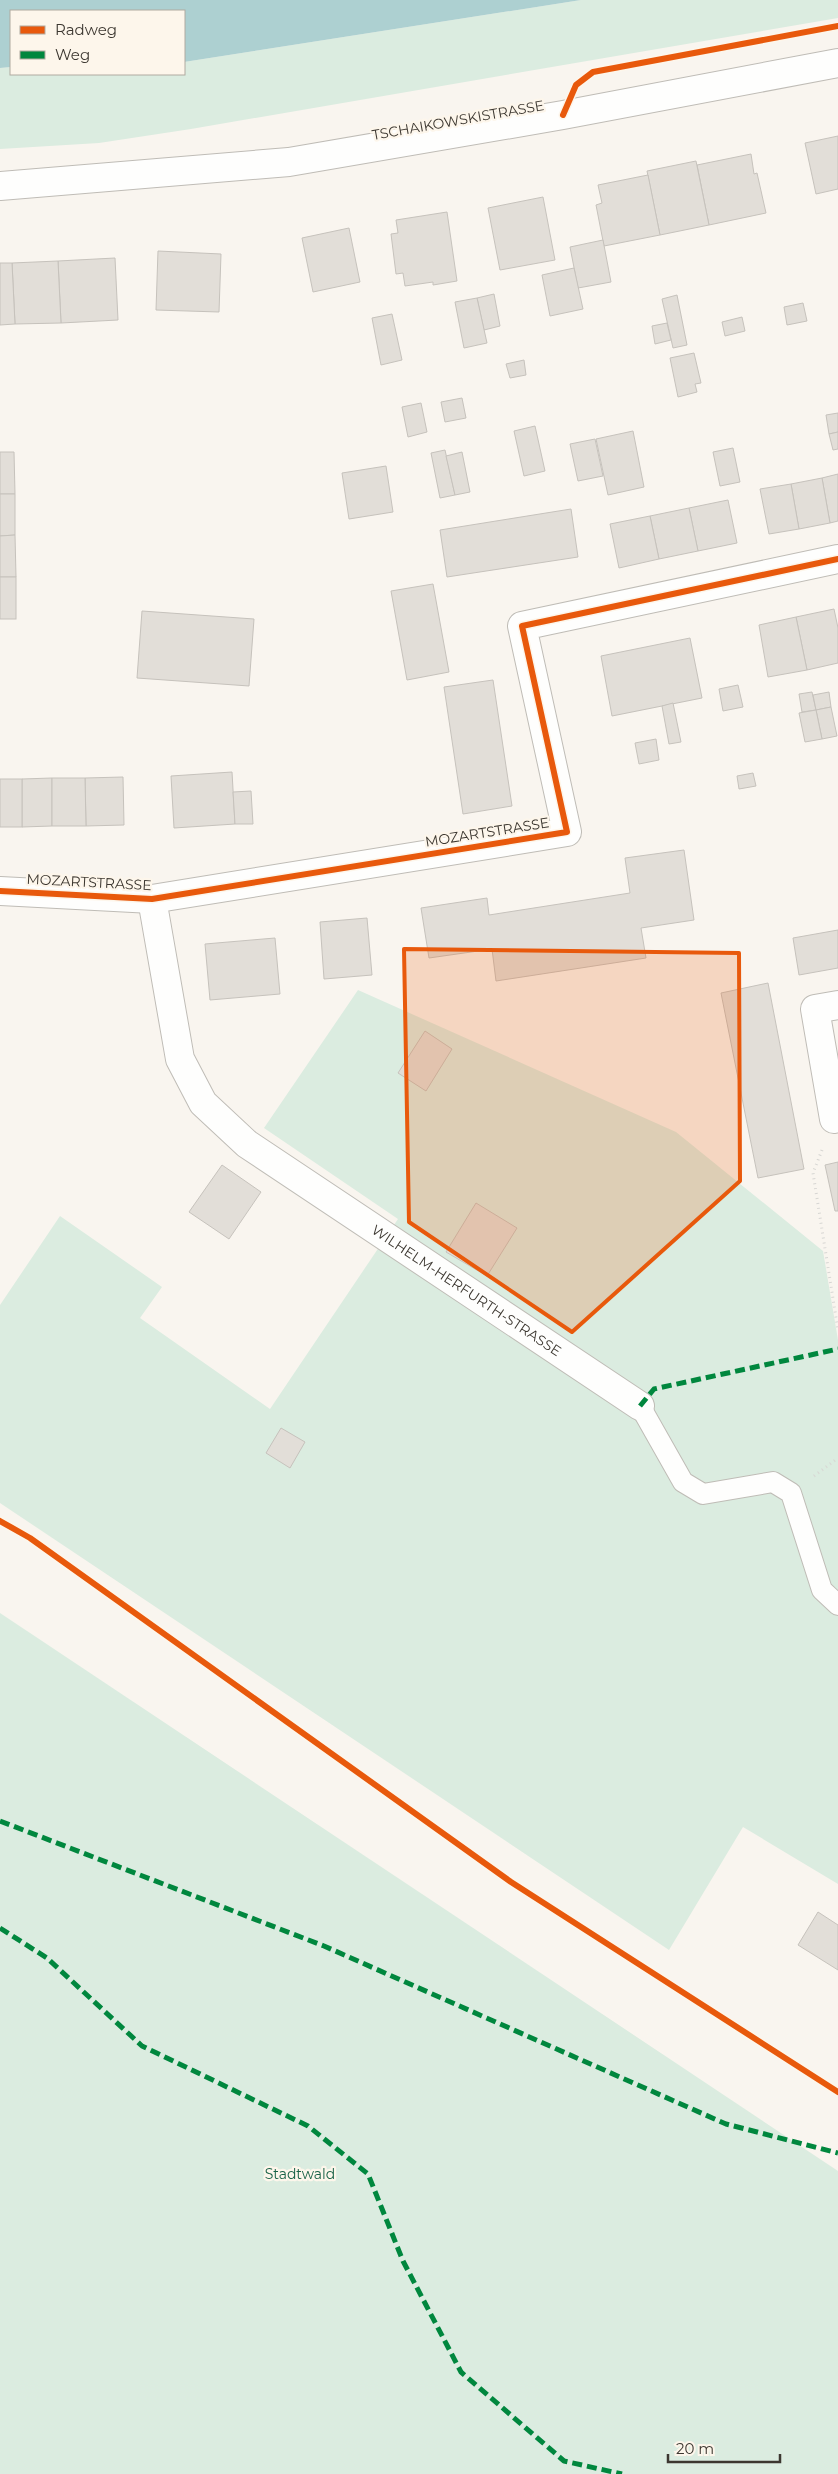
<svg xmlns="http://www.w3.org/2000/svg" width="838" height="2474" font-family="Montserrat,sans-serif">
  <rect width="100%" height="100%" fill="#f9f5ef"/>
  <!-- green -->
  <g fill="#dbece0">
    <polygon points="581,0 838,0 838,18 191,129 99,143 0,149 0,68 11,67 11,74 184,74 184,62"/>
    <polygon points="358,990 676,1132 823,1251 838,1340 838,1884 743,1827 669,1950 0,1503 0,1305 60,1216 162,1287 140,1318 270,1409 398,1219 264,1128"/>
    <polygon points="0,1613 838,2171 838,2474 0,2474"/>
  </g>
  <!-- water -->
  <polygon fill="#add0d1" points="0,0 581,0 184,62 184,11 11,11 11,67 0,68"/>
  <!-- building -->
  <g fill="#e2ded8" stroke="#c6c2bc">
    <polygon points="838,136 838,189 816,194 805,143"/>
    <polygon points="751,154 754,174 757,173 766,213 709,225 697,165"/>
    <polygon points="696,161 709,225 660,235 647,171"/>
    <polygon points="648,175 660,235 604,246 596,205 602,203 598,185"/>
    <polygon points="543,197 555,260 500,270 488,208"/>
    <polygon points="447,212 457,281 433,285 433,282 405,286 403,273 396,274 391,234 398,233 396,220"/>
    <polygon points="349,228 360,282 313,292 302,238"/>
    <polygon points="603,240 611,282 578,288 570,247"/>
    <polygon points="158,251 221,254 219,312 156,310"/>
    <polygon points="115,258 118,320 61,323 58,261"/>
    <polygon points="58,261 61,323 15,324 12,263"/>
    <polygon points="0,263 12,263 15,324 0,325"/>
    <polygon points="574,268 583,309 550,316 542,275"/>
    <polygon points="494,294 500,326 484,330 477,298"/>
    <polygon points="677,295 687,345 673,348 662,299"/>
    <polygon points="477,298 487,343 464,348 455,302"/>
    <polygon points="803,303 807,321 787,325 784,307"/>
    <polygon points="392,314 402,360 381,365 372,318"/>
    <polygon points="742,317 745,331 725,336 722,322"/>
    <polygon points="667,323 671,340 655,344 652,326"/>
    <polygon points="694,353 701,383 695,384 697,392 678,397 670,358"/>
    <polygon points="524,360 526,375 510,378 506,364"/>
    <polygon points="462,398 466,418 445,422 441,402"/>
    <polygon points="421,403 427,432 408,437 402,407"/>
    <polygon points="838,413 838,432 829,434 826,415"/>
    <polygon points="535,426 545,471 524,476 514,431"/>
    <polygon points="633,431 644,487 608,495 596,439"/>
    <polygon points="838,432 838,449 833,450 829,434"/>
    <polygon points="595,439 603,476 578,481 570,444"/>
    <polygon points="733,448 740,482 720,486 713,452"/>
    <polygon points="445,450 455,495 440,498 431,453"/>
    <polygon points="0,452 14,452 15,494 0,494"/>
    <polygon points="462,452 470,492 455,495 446,456"/>
    <polygon points="386,466 393,512 349,519 342,473"/>
    <polygon points="838,474 838,521 830,523 822,478"/>
    <polygon points="822,478 830,523 799,529 791,484"/>
    <polygon points="791,484 799,529 769,534 760,489"/>
    <polygon points="0,494 15,494 15,535 0,536"/>
    <polygon points="728,500 737,543 698,551 689,508"/>
    <polygon points="689,508 698,551 659,559 650,516"/>
    <polygon points="571,509 578,557 447,577 440,530"/>
    <polygon points="650,516 659,559 619,568 610,524"/>
    <polygon points="15,535 16,577 0,577 0,536"/>
    <rect x="0" y="577" width="16" height="42"/>
    <polygon points="433,584 449,672 407,680 391,591"/>
    <polygon points="834,609 838,628 838,663 807,670 796,617"/>
    <polygon points="142,611 254,619 249,686 137,678"/>
    <polygon points="796,617 807,670 768,677 759,625"/>
    <polygon points="690,638 702,698 612,716 601,656"/>
    <polygon points="493,680 512,806 463,814 444,687"/>
    <polygon points="738,685 743,707 723,711 719,689"/>
    <polygon points="812,692 816,710 802,712 799,694"/>
    <polygon points="829,692 831,707 816,710 813,695"/>
    <polygon points="673,703 681,742 669,744 662,706"/>
    <polygon points="831,707 837,736 822,739 816,710"/>
    <polygon points="816,710 822,739 805,742 799,713"/>
    <polygon points="656,739 659,760 639,764 635,743"/>
    <polygon points="232,772 235,824 174,828 171,776"/>
    <polygon points="753,773 756,786 739,789 737,776"/>
    <polygon points="123,777 124,825 86,826 85,778"/>
    <polygon points="52,778 52,826 22,827 22,779"/>
    <polygon points="52,778 85,778 86,826 52,826"/>
    <rect x="0" y="779" width="22" height="48"/>
    <polygon points="251,791 253,824 235,824 233,792"/>
    <polygon points="684,850 694,920 641,928 646,958 496,981 492,949 429,958 421,908 487,898 489,915 630,893 625,858"/>
    <polygon points="367,918 372,975 324,979 320,922"/>
    <polygon points="838,930 838,968 799,975 793,938"/>
    <polygon points="275,938 280,994 210,1000 205,944"/>
    <polygon points="768,983 804,1169 758,1178 721,993"/>
    <polygon points="425,1031 452,1049 426,1091 398,1073"/>
    <polygon points="838,1162 838,1211 835,1211 825,1165"/>
    <polygon points="222,1165 261,1192 229,1239 189,1212"/>
    <polygon points="476,1203 517,1228 487,1276 446,1252"/>
    <polygon points="281,1428 305,1442 290,1468 266,1453"/>
    <polygon points="818,1912 838,1925 838,1970 798,1945"/>
  </g>
  <g fill="none" stroke-linecap="round" stroke-linejoin="round">
    <defs>
      <polyline id="service" points="640,1406 683,1482 703,1494 773,1482 791,1493 822,1590 838,1605"/>
      <g id="minor">
        <polyline points="0,186 289,162 563,115 838,63"/>
        <polyline points="0,891 152,899 567,832 522,626 838,559"/>
        <path id="s1" d="M152,899L180,1059L203,1103L247,1144L640,1406"/>
        <polyline points="838,1005 815,1009 834,1119 838,1118"/>
      </g>
    </defs>
    <!-- service casing -->
    <use href="#service" stroke="#bfbcb6" stroke-width="22"/>
    <!-- minor casing -->
    <use href="#minor" stroke="#bfbcb6" stroke-width="30"/>
    <!-- path -->
    <g stroke="#d7d6d3" stroke-width="3" stroke-dasharray="1 4" stroke-linecap="butt">
      <polyline points="822,1150 813,1173 838,1330"/>
      <polyline points="814,1476 838,1458"/>
    </g>
    <!-- service -->
    <use href="#service" stroke="#fefefd" stroke-width="20"/>
    <!-- minor -->
    <use href="#minor" stroke="#fefefd" stroke-width="28"/>
    <!-- quiet -->
    <g stroke="#00873e" stroke-width="5" stroke-dasharray="10 5" stroke-linecap="butt">
      <polyline points="640,1406 654,1389 838,1349"/>
      <polyline points="0,1821 324,1946 726,2124 838,2153"/>
      <polyline points="0,1928 47,1958 142,2046 308,2126 368,2174 403,2261 461,2372 564,2461 622,2474"/>
    </g>
    <defs>
      <g id="cycleway">
        <polyline points="563,115 576,85 593,72 838,26"/>
        <polyline points="0,891 152,899 567,832 522,626 838,559"/>
        <polyline points="0,1521 30,1538 511,1882 838,2092"/>
      </g>
    </defs>
    <!-- cycleway casing -->
    <use href="#cycleway" stroke="#fdf6eb" stroke-width="9"/>
    <!-- cycleway -->
    <use href="#cycleway" stroke="#e8590c" stroke-width="6"/>
  </g>
  <!-- marked area -->
  <path fill="#e8590c" fill-opacity="0.2" stroke="#e8590c" stroke-width="4" stroke-linejoin="round" d="M404,949L739,953L740,1181L572,1332L409,1222Z"/>
  <g text-anchor="middle" stroke-width="4.5" stroke-linejoin="round" paint-order="stroke">
    <!-- street labels -->
    <g font-size="14" fill="#3c3730" stroke="#fdf6eb">
      <text transform="translate(458 120) rotate(-10)" y="5">TSCHAIKOWSKISTRASSE</text>
      <text transform="translate(487 832) rotate(-9)" y="5">MOZARTSTRASSE</text>
      <text transform="translate(89 882) rotate(3)" y="5">MOZARTSTRASSE</text>
      <text dy="5" stroke="none"><textPath href="#s1" startOffset="536">WILHELM-HERFURTH-STRASSE</textPath></text>
    </g>
    <!-- park labels -->
    <g font-size="14" fill="#196247" stroke="#fdf6eb">
      <text x="300" y="2179">Stadtwald</text>
    </g>
  </g>
  <!-- legend -->
  <rect x="10" y="10" width="175" height="65" fill="#fdf6eb" stroke="#b0aaa0"/>
  <rect x="20" y="26" width="25" height="8" fill="#e8590c" stroke="#b0aaa0"/>
  <text x="55" y="35" font-size="15" fill="#3c3730">Radweg</text>
  <rect x="20" y="51" width="25" height="8" fill="#00873e" stroke="#b0aaa0"/>
  <text x="55" y="60" font-size="15" fill="#3c3730">Weg</text>
  <!-- scale -->
  <path d="M668 2454v8h112v-8" fill="none" stroke="#3c3730" stroke-width="2.5"/>
  <text x="676" y="2454" font-size="15" fill="#3c3730" stroke="#fdf6eb" stroke-width="4" paint-order="stroke">20 m</text>
</svg>
